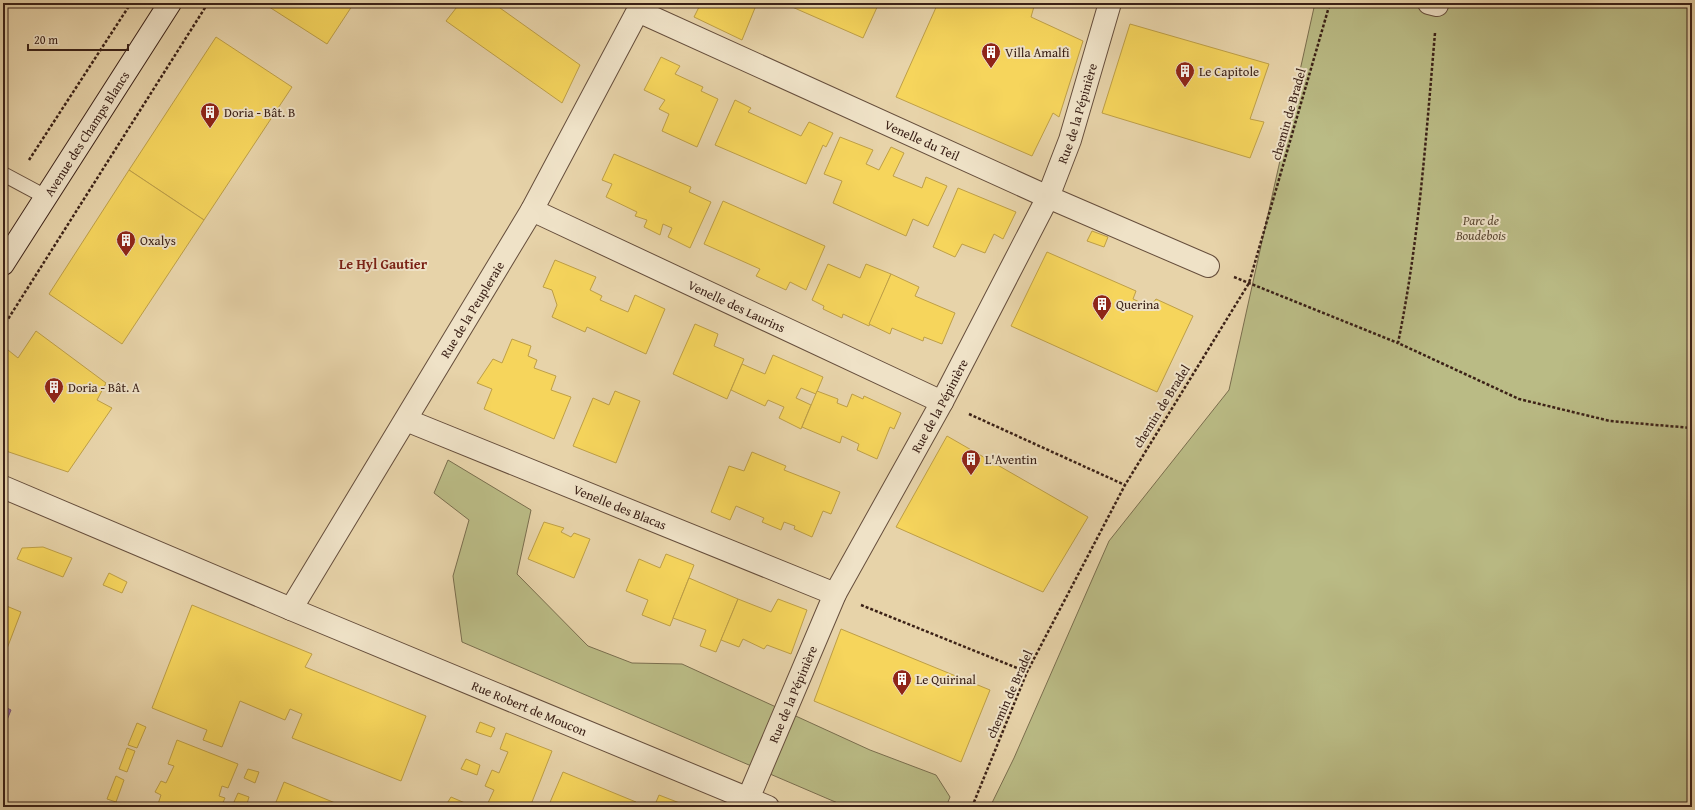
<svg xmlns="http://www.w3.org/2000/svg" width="1695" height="810" font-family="'Gentium Book Plus',serif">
  <rect width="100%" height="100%" fill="#e7d3a9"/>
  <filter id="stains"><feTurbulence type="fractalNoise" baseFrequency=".005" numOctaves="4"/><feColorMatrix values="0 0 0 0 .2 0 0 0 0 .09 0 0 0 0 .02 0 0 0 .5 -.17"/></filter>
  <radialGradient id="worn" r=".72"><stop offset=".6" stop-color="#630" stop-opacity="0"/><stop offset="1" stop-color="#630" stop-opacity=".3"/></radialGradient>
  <!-- green -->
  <g fill="#babb85" stroke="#7a6e4e">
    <polygon points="1315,3 1692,3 1692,807 990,807 1014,758 1109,541 1229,390"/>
    <polygon points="448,460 531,510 517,574 588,646 632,663 682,664 870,750 936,775 950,797 946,807 847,807 462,642 453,576 469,520 434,493"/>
  </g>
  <!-- homes -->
  <g fill="#f6d55c" stroke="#be9f47">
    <polygon points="263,3 354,3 327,44"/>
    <polygon points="460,3 493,3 580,65 562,103 446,21"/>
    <polygon points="701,3 757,3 742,40 694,17"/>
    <polygon points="783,3 879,3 863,38"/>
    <polygon points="938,3 1035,3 1031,17 1083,41 1059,117 1053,113 1032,156 896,97"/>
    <polygon points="1130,24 1269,64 1250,119 1264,122 1250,158 1102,113"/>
    <polygon points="216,37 292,87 204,220 129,170"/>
    <polygon points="661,57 680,66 675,74 703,87 701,91 718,99 697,147 662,131 669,114 659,109 665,100 644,90"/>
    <polygon points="735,100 751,108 748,112 801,136 809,122 833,133 826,147 823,145 806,184 715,145"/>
    <polygon points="840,137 873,150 866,164 879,170 891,147 904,153 893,176 922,188 926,177 947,186 928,226 913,219 906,236 833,203 842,181 824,174"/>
    <polygon points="614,154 691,187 689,192 711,202 690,248 668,237 672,228 663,224 660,235 644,227 647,220 635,216 637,212 606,197 612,184 602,180"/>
    <polygon points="129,170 204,220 122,344 49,294"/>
    <polygon points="958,188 1016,212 1003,239 994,234 985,253 962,244 955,257 933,247"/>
    <polygon points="723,201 825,246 806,290 790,282 786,290 756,276 760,269 704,244"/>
    <polygon points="1092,231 1108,237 1104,247 1087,241"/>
    <polygon points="1047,252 1136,291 1133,299 1150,307 1156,299 1193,316 1157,392 1011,326"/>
    <polygon points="555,260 596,277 590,290 602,296 600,300 628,312 635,295 665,309 646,354 587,327 585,332 552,317 557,305 552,290 543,287"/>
    <polygon points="828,264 860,278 866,264 891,274 869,326 843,314 842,318 823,309 824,306 812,300"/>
    <polygon points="891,274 919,287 915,296 955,313 942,344 924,337 923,341 892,328 890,334 869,324"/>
    <polygon points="695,324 718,334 714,346 744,359 727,399 673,374"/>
    <polygon points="36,331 106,383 97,400 112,408 68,472 3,450 3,357 8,350 18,358"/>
    <polygon points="512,339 531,346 528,356 537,360 534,368 556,376 551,390 571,397 554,439 484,409 492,389 477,383 493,359 502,363"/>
    <polygon points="773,355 823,377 816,394 801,388 796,398 811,405 801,429 779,418 784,407 768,400 765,406 731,390 742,364 765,374"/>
    <polygon points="615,391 640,401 616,463 573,446 593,398 609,405"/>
    <polygon points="817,391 838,399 837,403 847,407 852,394 863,399 864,396 901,413 894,429 890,427 877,459 857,450 859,444 842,436 840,443 802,427"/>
    <polygon points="947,436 1088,517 1043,592 896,527"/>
    <polygon points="752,452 786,466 784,470 840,492 831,514 823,511 812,537 794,529 795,526 784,522 781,530 762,522 764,518 736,506 730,520 711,512 729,466 744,471"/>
    <polygon points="544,522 564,528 561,532 571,537 574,533 590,539 574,578 528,559"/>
    <polygon points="43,547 72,558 63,577 17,559 22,548"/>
    <polygon points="666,554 694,565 670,626 642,615 648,600 626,591 639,559 660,568"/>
    <polygon points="109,573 127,582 122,593 103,585"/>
    <polygon points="689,578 738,599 716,652 700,646 706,630 673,618"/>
    <polygon points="738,599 771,612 778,599 807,610 791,654 767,645 764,649 743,639 739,647 721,640"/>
    <polygon points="4,605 21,612 3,659 3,606"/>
    <polygon points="192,605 312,654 305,667 426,716 401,781 292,738 302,714 290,709 285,720 240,701 222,747 203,740 207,730 152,708"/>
    <polygon points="841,629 990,690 961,762 814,701"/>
    <polygon points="480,722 495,728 491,737 476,732"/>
    <polygon points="137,723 146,727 137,748 128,745"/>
    <polygon points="506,733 552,751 530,807 486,807 494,790 485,786 492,770 499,773 508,752 500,749"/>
    <polygon points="177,740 238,764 228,788 222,786 219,796 225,798 221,807 157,807 161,795 155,792 161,781 166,783 174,766 168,764"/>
    <polygon points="127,748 135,751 127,772 119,769"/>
    <polygon points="466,759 480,765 477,775 461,769"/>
    <polygon points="248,769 259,772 255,783 244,778"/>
    <polygon points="563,772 636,802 634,807 548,807"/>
    <polygon points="116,776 124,780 116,802 107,799"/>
    <polygon points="284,782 345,807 274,807"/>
    <polygon points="238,793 249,797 246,807 234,802"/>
    <polygon points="659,795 690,807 654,807"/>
    <polygon points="451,797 465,803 463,807 446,805"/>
  </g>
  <!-- offices -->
  <polygon fill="#9970ab" stroke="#7d587f" points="3,706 11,710 3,730"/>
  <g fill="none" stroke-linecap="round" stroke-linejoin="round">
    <defs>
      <polyline id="lane" points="3,174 46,197"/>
      <g id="street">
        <polyline points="1429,3 1437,5"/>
        <path id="s1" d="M638,11L1048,197L1208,266"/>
        <path id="s2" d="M532,210L942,402"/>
        <path id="s3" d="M406,420L835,594"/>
        <path id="s4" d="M3,487L291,609L768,807"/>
        <path id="s5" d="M291,609L532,210L642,3"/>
        <path id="s6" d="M748,799L835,594L942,402L1048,197L1070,140L1110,3"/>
      </g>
      <g id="secondary">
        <path id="s7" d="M3,264L170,3"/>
      </g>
    </defs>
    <!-- lane casing -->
    <use href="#lane" stroke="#664e3c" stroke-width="16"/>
    <!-- street casing -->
    <use href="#street" stroke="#664e3c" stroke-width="24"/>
    <!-- secondary casing -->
    <use href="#secondary" stroke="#3b2117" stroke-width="24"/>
    <!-- path -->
    <g stroke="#3b2117" stroke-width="2.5" stroke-dasharray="3 2" stroke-linecap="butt">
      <path d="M1435,33C1426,137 1419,241 1398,343L1519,399L1610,421L1692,428"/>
      <polyline points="29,160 131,3"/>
      <polyline points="1234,277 1398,343"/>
      <polyline points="3,327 208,3"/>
      <polyline points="969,414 1125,485"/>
      <polyline points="861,605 1027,672"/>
      <polyline points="972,807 1027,672 1125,485 1249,283 1330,3"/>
    </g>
    <!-- lane -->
    <use href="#lane" stroke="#efe2c7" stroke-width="14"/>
    <!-- street -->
    <use href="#street" stroke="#efe2c7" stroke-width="22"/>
    <!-- secondary -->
    <use href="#secondary" stroke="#efe2c7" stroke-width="22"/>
  </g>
  <!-- icons -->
  <defs>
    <symbol id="building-pin" viewBox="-11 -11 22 30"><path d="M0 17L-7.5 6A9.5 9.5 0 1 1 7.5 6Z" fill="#8f2418" stroke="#efe2c7"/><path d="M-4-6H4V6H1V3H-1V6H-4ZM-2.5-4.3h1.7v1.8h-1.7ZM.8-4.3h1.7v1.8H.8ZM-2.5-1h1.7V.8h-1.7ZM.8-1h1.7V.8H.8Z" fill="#fff"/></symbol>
  </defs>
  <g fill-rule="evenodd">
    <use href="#building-pin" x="980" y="41" width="22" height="30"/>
    <use href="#building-pin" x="1174" y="60" width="22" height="30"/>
    <use href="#building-pin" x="199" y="101" width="22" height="30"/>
    <use href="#building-pin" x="115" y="229" width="22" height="30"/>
    <use href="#building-pin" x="1091" y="293" width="22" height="30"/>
    <use href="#building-pin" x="43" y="376" width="22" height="30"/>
    <use href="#building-pin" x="960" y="448" width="22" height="30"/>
    <use href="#building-pin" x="891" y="668" width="22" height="30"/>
  </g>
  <g text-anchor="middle" stroke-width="4" stroke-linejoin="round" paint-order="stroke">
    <!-- poi labels -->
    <g font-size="13" fill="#3b2117" stroke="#efe2c7" text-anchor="start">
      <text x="1005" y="57">Villa Amalfi</text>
      <text x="1199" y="76">Le Capitole</text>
      <text x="224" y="117">Doria - Bât. B</text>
      <text x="140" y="245">Oxalys</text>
      <text x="1116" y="309">Querina</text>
      <text x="68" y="392">Doria - Bât. A</text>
      <text x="985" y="464">L'Aventin</text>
      <text x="916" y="684">Le Quirinal</text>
    </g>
    <!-- street labels -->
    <g font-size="13" fill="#3b2117" stroke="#efe2c7">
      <text dy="5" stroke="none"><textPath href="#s6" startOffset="762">Rue de la Pépinière</textPath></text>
      <text transform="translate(1288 114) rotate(-74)" y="5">chemin de Bradel</text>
      <text dy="5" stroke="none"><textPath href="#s7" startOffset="155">Avenue des Champs Blancs</textPath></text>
      <text dy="5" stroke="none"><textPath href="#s1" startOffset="312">Venelle du Teil</textPath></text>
      <text dy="5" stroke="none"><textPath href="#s2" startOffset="226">Venelle des Laurins</textPath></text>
      <text dy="5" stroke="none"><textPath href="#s5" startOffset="350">Rue de la Peupleraie</textPath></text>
      <text dy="5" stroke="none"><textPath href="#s6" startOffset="438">Rue de la Pépinière</textPath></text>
      <text transform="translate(1161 406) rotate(-58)" y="5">chemin de Bradel</text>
      <text dy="5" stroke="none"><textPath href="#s3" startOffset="231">Venelle des Blacas</textPath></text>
      <text dy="5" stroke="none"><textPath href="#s6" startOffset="114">Rue de la Pépinière</textPath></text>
      <text transform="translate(1009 694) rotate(-66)" y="5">chemin de Bradel</text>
      <text dy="5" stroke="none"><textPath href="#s4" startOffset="571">Rue Robert de Moucon</textPath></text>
    </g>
    <!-- park labels -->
    <g font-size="13" font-style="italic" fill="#5b4832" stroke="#efe2c7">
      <text x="1481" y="225">Parc de<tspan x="1481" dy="15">Boudebois</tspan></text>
    </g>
    <!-- neighbourhood labels -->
    <g font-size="14" font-weight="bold" fill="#7a1f14" stroke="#efe2c7">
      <text x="383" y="269">Le Hyl Gautier</text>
    </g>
  </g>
  <!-- margin -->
  <rect width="1695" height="810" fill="none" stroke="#e7d3a9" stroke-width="16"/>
  <rect x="4" y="4" width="1687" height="802" fill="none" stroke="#3b2117" stroke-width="2"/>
  <rect x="8" y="8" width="1679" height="794" fill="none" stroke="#3b2117"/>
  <!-- scale -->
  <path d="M28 44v6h100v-6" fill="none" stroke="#3b2117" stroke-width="2"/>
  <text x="34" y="44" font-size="12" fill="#3b2117" stroke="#efe2c7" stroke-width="3" paint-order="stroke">20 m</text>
  <rect width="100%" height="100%" filter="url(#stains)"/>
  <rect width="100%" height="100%" fill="url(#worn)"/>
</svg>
